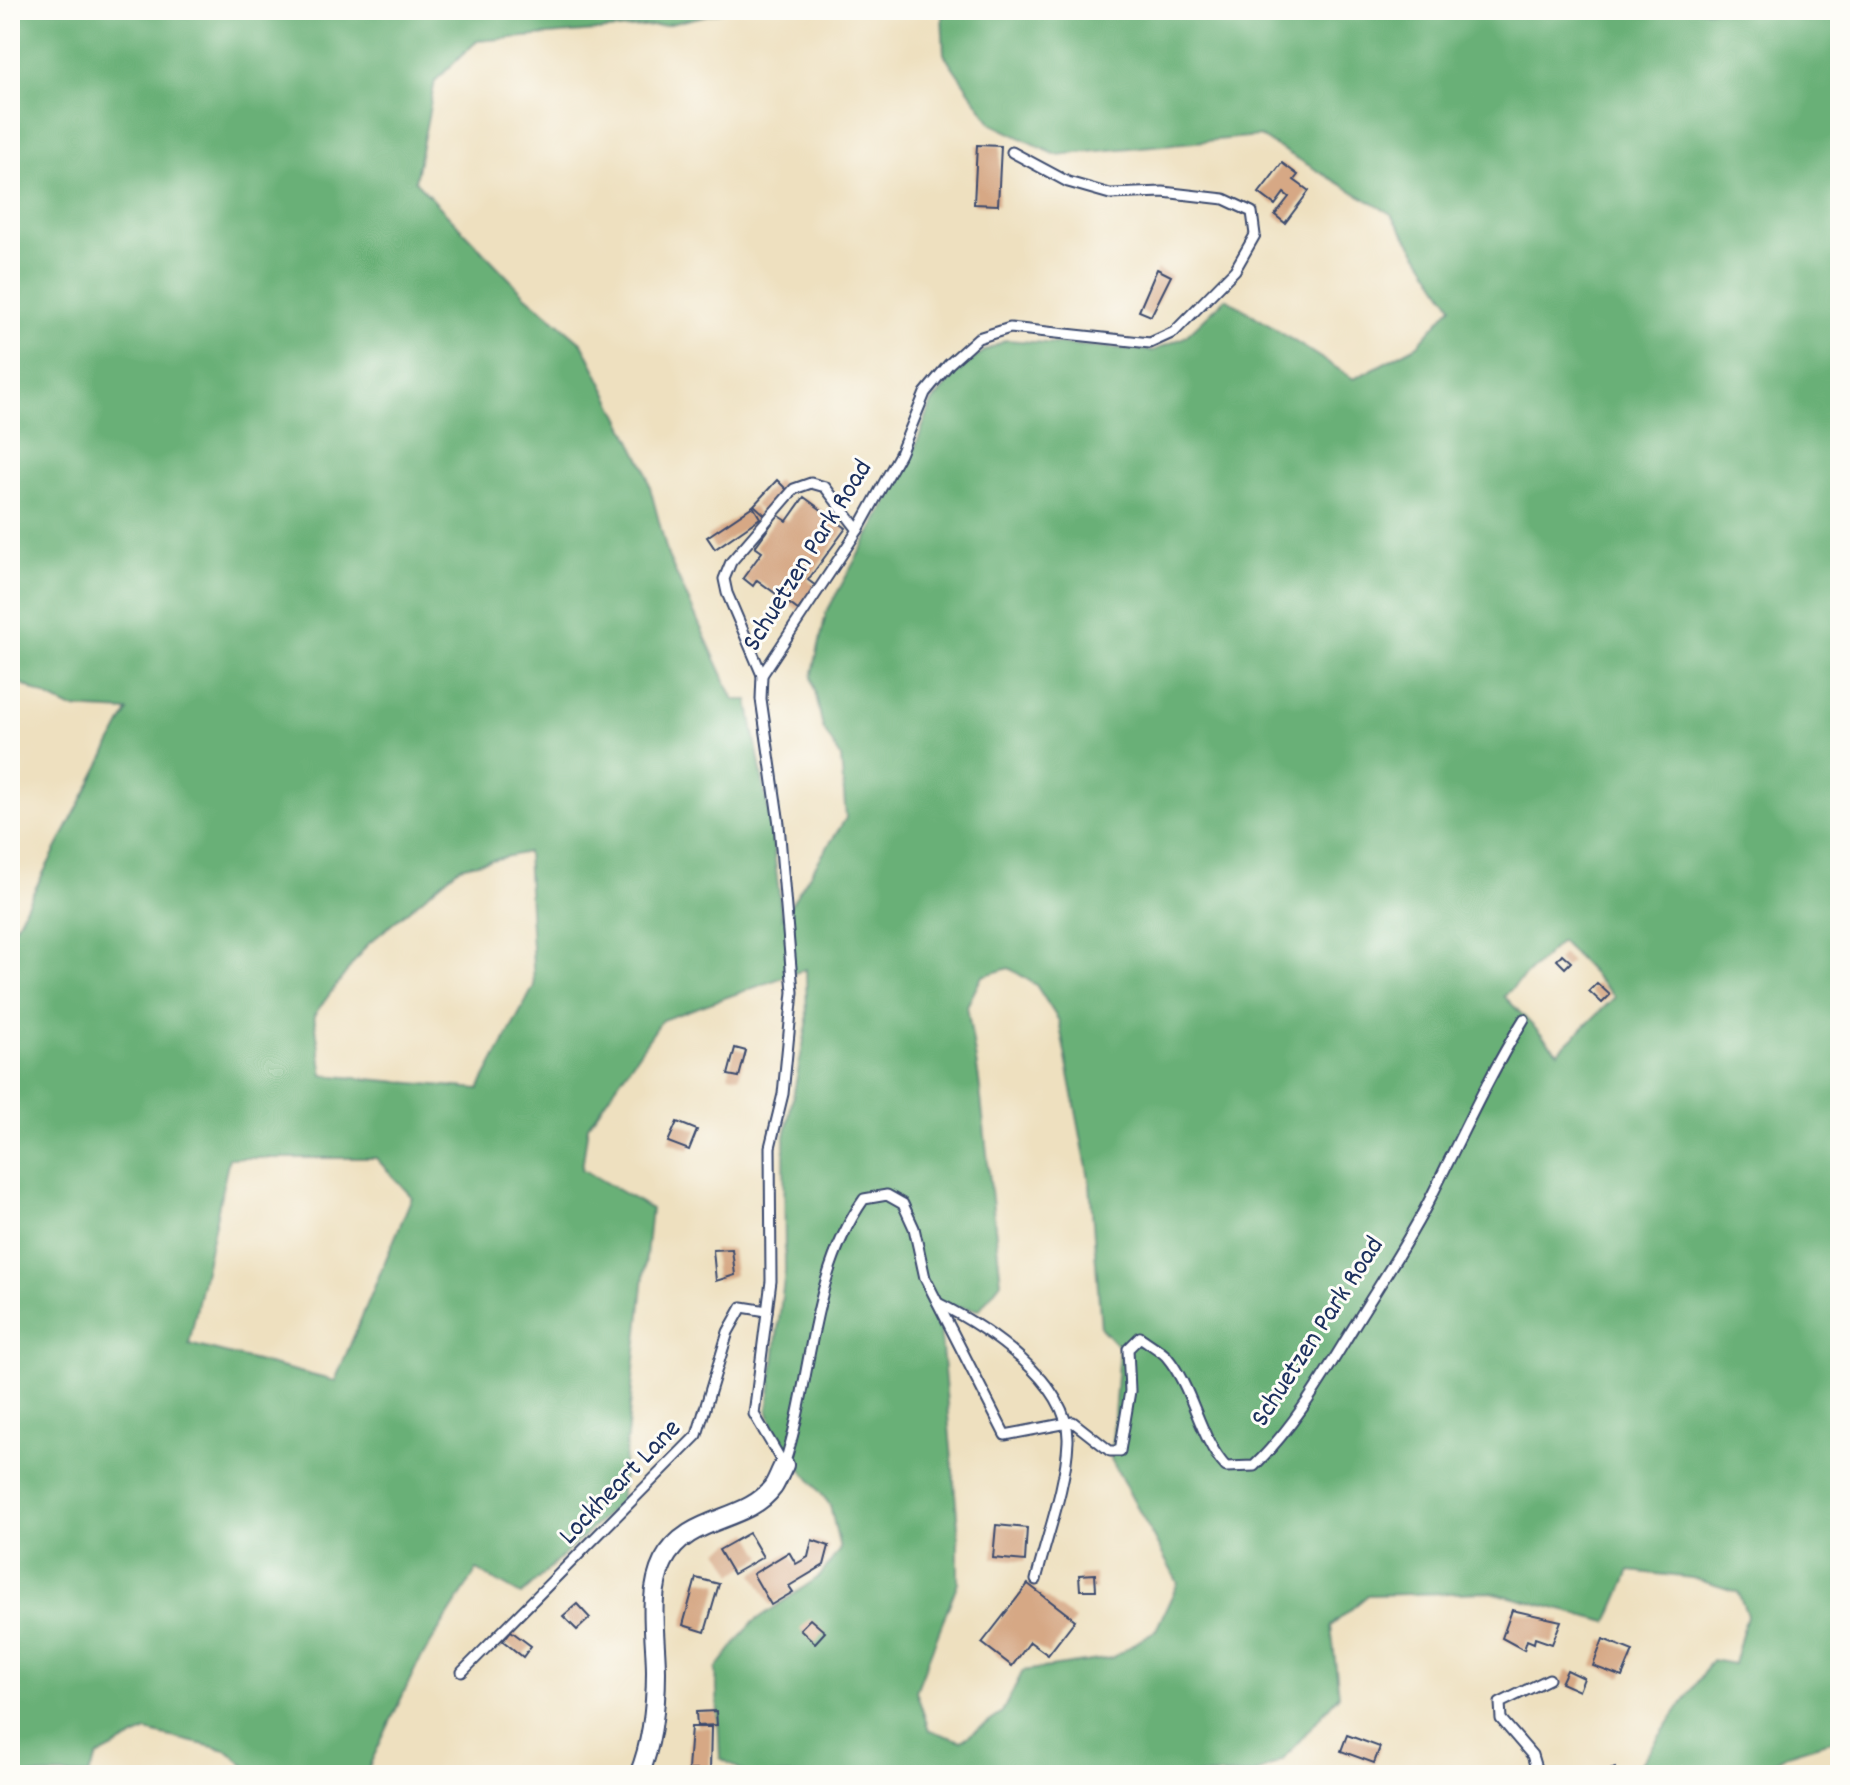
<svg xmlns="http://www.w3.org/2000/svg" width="1850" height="1785" font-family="Dekko,sans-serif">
  <rect width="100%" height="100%" fill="#fdfcf7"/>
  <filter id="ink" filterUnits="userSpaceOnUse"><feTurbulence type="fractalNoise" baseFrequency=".0125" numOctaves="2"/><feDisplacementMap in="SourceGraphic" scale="16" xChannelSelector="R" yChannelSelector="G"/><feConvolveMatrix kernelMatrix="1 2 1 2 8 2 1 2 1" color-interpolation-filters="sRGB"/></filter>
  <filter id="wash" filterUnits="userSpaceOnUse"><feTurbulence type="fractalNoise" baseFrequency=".006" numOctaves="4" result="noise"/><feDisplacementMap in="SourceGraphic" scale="32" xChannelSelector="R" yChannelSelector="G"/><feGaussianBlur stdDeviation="1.8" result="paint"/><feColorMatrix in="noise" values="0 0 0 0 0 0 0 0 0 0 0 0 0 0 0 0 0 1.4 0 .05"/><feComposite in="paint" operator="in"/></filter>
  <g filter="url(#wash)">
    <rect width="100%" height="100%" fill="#eee0bf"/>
    <!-- forest -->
    <path fill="#69b077" stroke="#42706a" stroke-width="2" fill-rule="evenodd" d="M10,10H729L666,25L477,41L435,81L415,181L525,295L582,343L645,468L668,556L734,700H748L770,820L782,918L846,818L841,758L823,728L812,677L826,613L911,459L932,402L959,371L983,352L1006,340L1153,351L1185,337L1226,298L1354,379L1418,345L1452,306L1391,214L1259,136L1056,155L992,124L944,54L942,15L937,10H1840V1738L1787,1754L1751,1775H1642L1637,1769L1712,1660L1734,1664L1747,1615L1738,1592L1692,1578L1630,1571L1608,1622L1491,1592L1368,1595L1331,1626L1339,1695L1283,1760L1253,1775H750L720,1758L716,1669L752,1623L820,1576L840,1549L830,1505L776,1436L768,1410L785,1271L784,1142L807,1025L806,969L662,1020L588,1126L582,1169L651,1209L620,1502L521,1595L477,1570L417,1665L365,1775H249L251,1771L226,1750L146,1731L98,1756L88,1775H10V937L128,711L70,708L10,678ZM527,852L534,986L479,1089L323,1075L314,1015L367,945L460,867ZM1561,941L1615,997L1558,1052L1504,996ZM1009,968L1036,985L1059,1021L1090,1184L1101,1328L1119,1347L1111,1459L1178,1583L1156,1630L1112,1658L1023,1671L1001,1714L961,1741L929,1730L916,1691L958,1582V1526L938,1304L979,1310L1001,1282L979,1080L967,1006L982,976ZM229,1158H376L412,1197L335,1381L189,1344Z"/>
    <g id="blocks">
      <!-- building -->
      <g fill="#d6a885">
        <polygon points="977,145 1001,146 998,205 974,204"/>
        <polygon points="1282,163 1298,175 1294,180 1309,191 1285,223 1275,215 1289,197 1284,193 1275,205 1259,193"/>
        <polygon points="1157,269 1171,276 1151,316 1139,311"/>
        <polygon points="777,480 788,491 765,515 754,505"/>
        <polygon points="804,497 846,528 808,580 816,586 798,610 757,580 753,586 743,578 762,552 755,547 778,515 787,521"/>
        <polygon points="753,506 760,518 715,549 707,537"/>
        <polygon points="1562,954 1571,962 1565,968 1557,960"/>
        <polygon points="1597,983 1610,995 1602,1003 1589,991"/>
        <polygon points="735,1048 746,1051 739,1077 728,1075"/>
        <polygon points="677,1122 697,1130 689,1150 668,1142"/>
        <polygon points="732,1249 735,1275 716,1281 713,1250"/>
        <polygon points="996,1525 1027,1528 1025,1561 993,1558"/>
        <polygon points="749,1533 763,1557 733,1574 719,1550"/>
        <polygon points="812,1540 829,1546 824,1565 789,1586 793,1592 771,1605 753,1574 789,1552 796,1564 808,1557"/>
        <polygon points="1095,1574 1096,1590 1080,1590 1079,1575"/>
        <polygon points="696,1578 719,1584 705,1632 683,1625"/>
        <polygon points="1028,1584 1075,1620 1048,1655 1030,1642 1012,1666 982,1643"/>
        <polygon points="577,1604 590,1618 577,1630 563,1616"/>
        <polygon points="1512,1610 1561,1621 1552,1644 1535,1638 1534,1643 1527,1640 1524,1650 1502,1638"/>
        <polygon points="810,1619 825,1632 815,1643 800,1629"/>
        <polygon points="511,1631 531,1646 523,1657 503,1641"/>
        <polygon points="1603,1639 1633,1651 1622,1677 1593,1666"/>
        <polygon points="1567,1670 1584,1678 1579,1691 1561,1683"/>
        <polygon points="716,1711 717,1725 697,1726 696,1712"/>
        <polygon points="691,1727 711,1727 710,1770 688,1770"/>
        <polygon points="1347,1735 1380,1747 1374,1763 1341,1751"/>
        <polygon points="1615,1768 1617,1775 1595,1775"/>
      </g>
    </g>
  </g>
  <g filter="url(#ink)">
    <use href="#blocks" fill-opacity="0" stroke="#3b4a6d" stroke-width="2"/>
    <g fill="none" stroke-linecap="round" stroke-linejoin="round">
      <defs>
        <g id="lane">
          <polyline points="762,675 727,593 724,579 731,562 794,489 811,483 825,487 858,530"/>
          <path d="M938,1303C984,1326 1070,1382 1068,1441C1066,1487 1047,1535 1036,1580"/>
          <polyline points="784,1465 754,1414 771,1281 770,1147 783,1094 793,992 779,824 761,699 762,675 858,530 900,454 925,393 949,364 978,338 1010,328 1150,343 1174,332 1235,270 1255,235 1252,212 1224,199 1163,192 1110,194 1068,182 1012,152"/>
          <path d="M784,1465C813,1378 809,1277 864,1199L887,1195L903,1204L914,1228L925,1278L1005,1435L1073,1422L1110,1451H1120L1130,1391L1128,1349L1140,1337C1148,1343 1159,1349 1166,1356C1194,1389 1198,1436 1226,1467L1254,1466C1295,1426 1323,1377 1353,1328C1379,1285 1408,1243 1431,1197C1461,1137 1488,1077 1524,1019"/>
          <polyline points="462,1672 697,1435 728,1332 742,1307 767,1311"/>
          <polyline points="1538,1775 1532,1755 1501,1719 1500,1703 1549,1679"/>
        </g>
        <path id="street" d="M639,1775C652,1743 656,1706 656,1672C656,1638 647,1594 663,1562C687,1514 746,1524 773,1487C777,1481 780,1472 784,1465"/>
      </defs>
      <!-- lane casing -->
      <use href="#lane" stroke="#3b4a6d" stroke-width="13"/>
      <!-- street casing -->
      <use href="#street" stroke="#3b4a6d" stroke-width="22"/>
      <!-- lane -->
      <use href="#lane" stroke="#fff" stroke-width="9"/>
      <!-- street -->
      <use href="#street" stroke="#fff" stroke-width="18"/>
    </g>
  </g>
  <g text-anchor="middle" stroke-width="6" stroke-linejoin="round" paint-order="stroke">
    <!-- street labels -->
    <g font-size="28" fill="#1b2f5e" stroke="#fdfcf7">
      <text transform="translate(805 554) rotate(-58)" y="10">Schuetzen Park Road</text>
      <text transform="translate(1315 1330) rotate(-57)" y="10">Schuetzen Park Road</text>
      <text transform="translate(618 1480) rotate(-46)" y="10">Lockheart Lane</text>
    </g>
  </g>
  <!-- margin -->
  <rect width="1850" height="1785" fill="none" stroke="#fdfcf7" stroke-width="40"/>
</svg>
